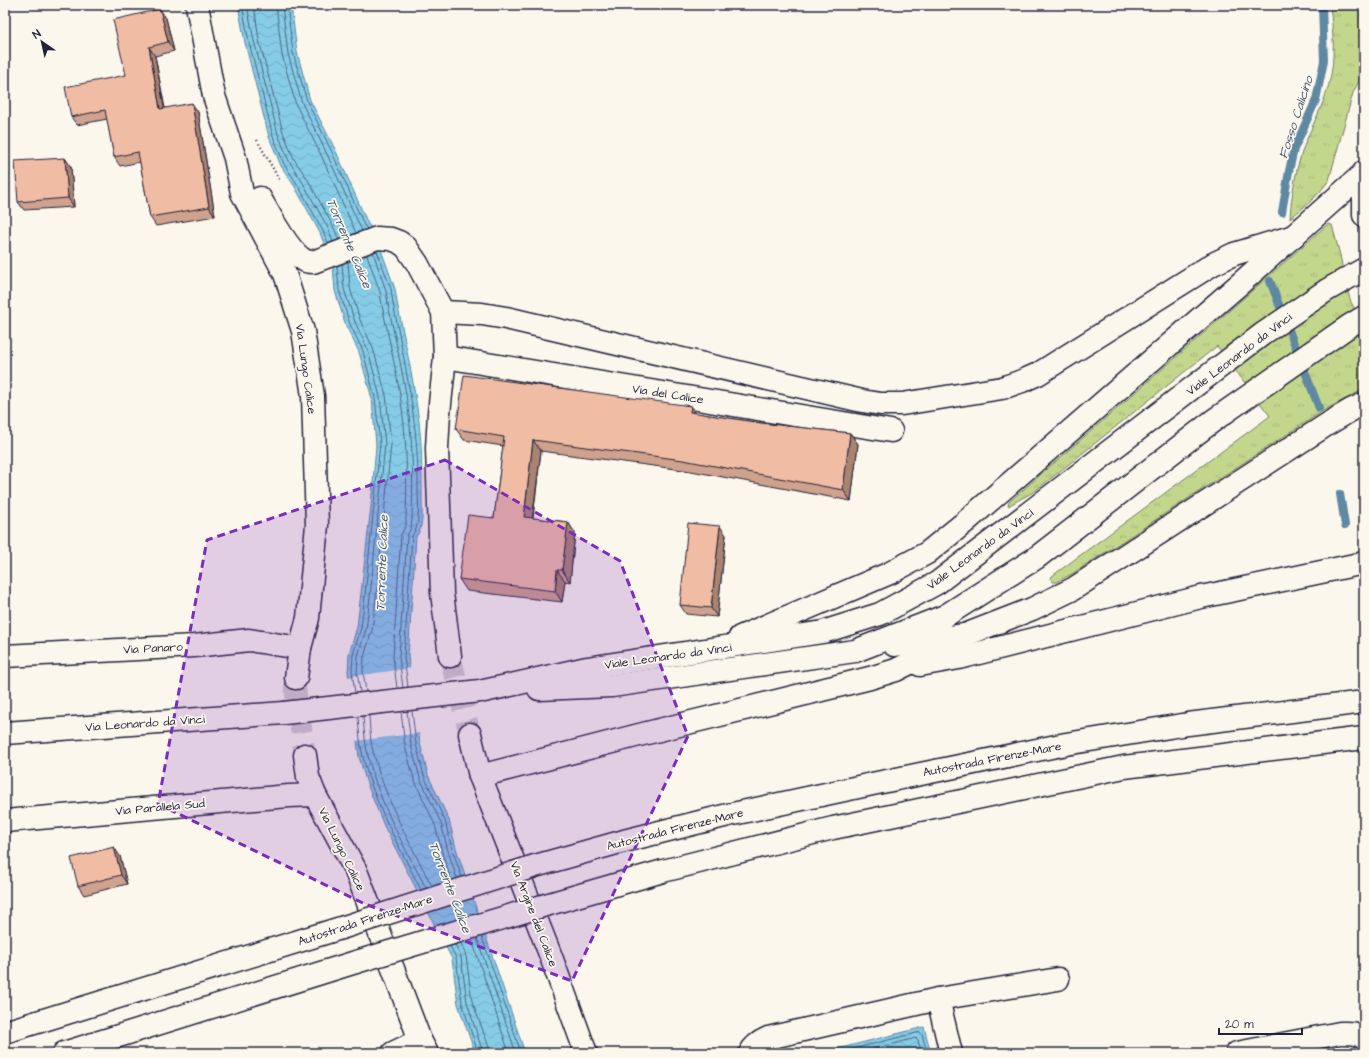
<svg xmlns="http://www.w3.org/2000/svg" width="1369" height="1058" font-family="'Architects Daughter',sans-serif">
  <defs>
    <pattern id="grass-tufts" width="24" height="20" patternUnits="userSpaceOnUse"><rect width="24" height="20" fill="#c3d78c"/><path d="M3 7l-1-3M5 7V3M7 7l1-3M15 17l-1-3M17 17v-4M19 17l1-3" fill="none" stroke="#a7b87a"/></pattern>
    <pattern id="water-waves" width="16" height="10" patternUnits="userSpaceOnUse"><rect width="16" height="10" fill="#86cce7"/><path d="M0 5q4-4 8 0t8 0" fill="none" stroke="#73afc7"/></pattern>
  </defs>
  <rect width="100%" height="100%" fill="#fbf7ec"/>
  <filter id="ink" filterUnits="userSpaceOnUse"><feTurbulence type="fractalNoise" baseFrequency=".025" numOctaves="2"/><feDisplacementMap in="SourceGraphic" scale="8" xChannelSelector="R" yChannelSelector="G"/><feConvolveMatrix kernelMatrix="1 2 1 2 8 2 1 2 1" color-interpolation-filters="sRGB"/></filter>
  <g filter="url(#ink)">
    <!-- grass -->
    <g fill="url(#grass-tufts)" stroke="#727c64">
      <path d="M1330,5H1364V71L1353,93L1329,180C1319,195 1305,207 1290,218C1291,197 1296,169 1303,149C1311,127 1323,107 1329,84C1336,56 1333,33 1330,5Z"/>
      <polygon points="1328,224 1332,225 1340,255 1346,286 1351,302 1364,327 1364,389 1323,411 1072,574 1056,582 1053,582 1051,579 1052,576 1270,416 1217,346 1035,491 1008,506 1009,502 1189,346"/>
    </g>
    <!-- water -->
    <g fill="url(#water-waves)" stroke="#5e88a2">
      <path d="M238,5H291L297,52L310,100L335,149L368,224L374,230L395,289L397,302C405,342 414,382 419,422C422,448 422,473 422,499C422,511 424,527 416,537L408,657L420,743L428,775L449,820L456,848L525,1053H475L458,1004L452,959L384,826L367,784L359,757L348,672L349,654L357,627L371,506L376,445L372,399L359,352L346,326L335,291L333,267L320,233L295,187L281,166L269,137L245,43Z"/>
      <polygon points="924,1027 931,1053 821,1053"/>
    </g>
    <!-- pier -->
    <polygon fill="#fbf7ec" points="412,668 421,733 355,741 347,677"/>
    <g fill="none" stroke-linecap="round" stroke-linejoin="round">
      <!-- shore -->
      <g stroke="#4a6680" stroke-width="1">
        <polyline points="242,5 249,42 273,136 284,164 298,185 323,231 328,243"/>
        <polyline points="247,5 254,41 278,134 289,161 303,183 328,228 333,242"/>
        <polyline points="254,5 259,40 283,132 294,159 308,180 333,226 339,240"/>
        <polyline points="276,5 282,55 296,105 321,155 356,233"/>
        <polyline points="282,5 288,54 302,103 326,152 362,231"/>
        <polyline points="287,5 293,53 307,101 331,150 364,225 367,229"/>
        <path d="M377,251L391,289L393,303C405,365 419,426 418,489C418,501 420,517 416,529C415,531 413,534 412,536L404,657L408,687"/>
        <path d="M373,252L386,291L388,304C396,344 406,384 410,425C413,457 413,489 412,520L411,528L407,536L399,657L403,688"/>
        <path d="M367,255L380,292L382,305C390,345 400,385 404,425C407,457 407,488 406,520V525L401,535L393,657L397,688"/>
        <polyline points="348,262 350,288 360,320 373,348 386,395 391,444 376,598 372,630 364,657 363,671 366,692"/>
        <polyline points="342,264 344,289 355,322 368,350 380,397 385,444 370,597 366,629 358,656 357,671 360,692"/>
        <polyline points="337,266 339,290 350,324 363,351 375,398 380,444 365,596 361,628 353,655 352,671 355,693"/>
        <polyline points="407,711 411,745 420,778 441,823 448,851 457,878"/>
        <polyline points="412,711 416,744 424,776 445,821 452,849 462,877"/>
        <polyline points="401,712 405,746 414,779 435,825 442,852 451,880"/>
        <path d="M363,716C364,729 365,743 368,756C379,803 404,846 426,888"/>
        <path d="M369,716C370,728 370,742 374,755C386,801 410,844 432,886"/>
        <path d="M358,717C359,730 360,744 363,757C374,804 400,847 421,890"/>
        <polyline points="482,937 521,1053"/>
        <polyline points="477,938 516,1053"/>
        <polyline points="472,940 509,1053"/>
        <polyline points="461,943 466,956 472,1001 489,1047 489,1053"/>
        <polyline points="455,945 461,957 467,1002 483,1053"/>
        <polyline points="450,946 456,958 462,1003 478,1053"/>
        <polyline points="837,1053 920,1032 922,1034 927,1053"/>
        <polyline points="858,1053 916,1038 918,1040 921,1053"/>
      </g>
      <!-- stream -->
      <g stroke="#5e88a2" stroke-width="8">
        <polyline points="1282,212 1289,171 1294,149 1316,100 1324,61 1322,5"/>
        <polyline points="1270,281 1319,408"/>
        <polyline points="1340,494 1345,525"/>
      </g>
      <!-- minor-tunnel -->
      <g stroke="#d0ccc9" stroke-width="22" stroke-dasharray="22 11" stroke-linecap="butt">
        <polyline points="450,656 470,734"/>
        <polyline points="296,678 295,688 305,755"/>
      </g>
      <defs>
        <g id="minor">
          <polyline points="197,5 214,96 235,158 242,193 285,274 303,331 313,396 317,525 308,618 300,648 296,678"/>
          <path d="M260,198C270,215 288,251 304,260C307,262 310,262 313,262L377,238L391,239L399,242L406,247L417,263L443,312L445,357L439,413L437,448L442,593L450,656"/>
          <polyline points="443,312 482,314 506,318 862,401 881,404 902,404 1002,388 1022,381 1038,374 1213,264 1234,254 1294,236"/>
          <polyline points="445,357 891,431"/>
          <polyline points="5,656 194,646 249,640 300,648"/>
          <polyline points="920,665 959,658 1201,597 1364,563"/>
          <polyline points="470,734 480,776 550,954 586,1053"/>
          <polyline points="305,755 308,777 315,795 356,871 420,1040 427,1053"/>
          <polyline points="480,776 643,734 870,678 896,670 965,635 1032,609 1073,589 1331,422 1351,410 1364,404"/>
          <polyline points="5,821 289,796 315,795"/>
          <polyline points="938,999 1058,979"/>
          <polyline points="393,1053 420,1040"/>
          <path d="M750,1053C754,1045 761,1041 768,1038L938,999L951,1053"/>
          <path d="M1237,1053L1340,1033C1348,1033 1357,1032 1364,1038"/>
        </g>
        <g id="major">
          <polyline points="1364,172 1364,215"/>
          <polyline points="740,637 890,573 927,553 964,523 1243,281 1364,173"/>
          <polyline points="894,645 965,635"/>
          <polyline points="539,689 612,686 855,651 945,616 1036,558 1214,420 1349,326 1364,317"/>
          <polyline points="484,691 587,668 823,632 880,614 937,583 1264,333 1327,290 1364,269"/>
          <polyline points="5,733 284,713"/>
        </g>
        <g id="highway">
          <polyline points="535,866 624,841 728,815 877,783 1066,744 1188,724 1364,702"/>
          <polyline points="549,904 663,871 833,828 1124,767 1364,738"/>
          <polyline points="5,1032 341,928"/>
          <polyline points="64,1053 356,962"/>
        </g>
      </defs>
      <!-- minor casing -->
      <use href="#minor" stroke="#22223b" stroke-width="25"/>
      <!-- major casing -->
      <use href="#major" stroke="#22223b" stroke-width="25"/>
      <!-- highway casing -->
      <use href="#highway" stroke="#22223b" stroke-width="25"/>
      <!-- path -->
      <polyline stroke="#22223b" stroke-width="2.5" stroke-dasharray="1 3" stroke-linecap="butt" points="257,140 280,181"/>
      <!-- minor -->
      <use href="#minor" stroke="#fbf7ec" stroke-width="22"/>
      <!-- major -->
      <use href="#major" stroke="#fbf7ec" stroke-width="22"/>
      <!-- highway -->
      <use href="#highway" stroke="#fbf7ec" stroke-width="22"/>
      <defs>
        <polyline id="major-bridge" points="284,713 480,691"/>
        <g id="highway-bridge">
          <polyline points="341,928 535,866"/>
          <polyline points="356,962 549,904"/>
        </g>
      </defs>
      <!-- major-bridge casing -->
      <use href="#major-bridge" stroke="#22223b" stroke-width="25" stroke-linecap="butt"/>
      <!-- highway-bridge casing -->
      <use href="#highway-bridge" stroke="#22223b" stroke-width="25" stroke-linecap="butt"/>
      <!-- major-bridge -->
      <use href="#major-bridge" stroke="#fbf7ec" stroke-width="22"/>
      <!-- highway-bridge -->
      <use href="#highway-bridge" stroke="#fbf7ec" stroke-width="22"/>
    </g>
    <!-- wall -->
    <g fill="#cfa28d" stroke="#22223b">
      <polygon points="166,18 174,51 155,56 165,108 198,112 215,216 156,226 150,217 140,162 120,166 114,157 107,119 77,125 71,117 126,75"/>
      <polygon points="65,158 71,167 74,207 24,210 18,202"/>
      <polygon points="691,406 695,413 761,423 850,433 858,444 851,501 691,471 541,451 533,518 568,522 575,533 570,582 565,581 562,602 467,591 459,579 494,518 503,446 464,440 456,429"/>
      <polygon points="726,535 717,617 686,614 680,605"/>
      <polygon points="120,856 127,884 84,895 78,886"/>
    </g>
    <!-- shaded-wall -->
    <g fill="#a98473" stroke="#22223b">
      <polygon points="160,9 166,18 174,51 168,42"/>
      <polygon points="149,47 155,56 166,118 160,109"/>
      <polygon points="192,103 198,112 215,216 209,207"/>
      <polygon points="65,158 71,167 74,207 68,198"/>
      <polygon points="691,406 698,417 690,412"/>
      <polygon points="850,433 858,444 851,501 843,490"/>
      <polygon points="533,440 541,451 531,528 524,517"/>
      <polygon points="568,522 575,533 570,582 562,570"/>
      <polygon points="720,526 726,535 717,617 711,608"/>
      <polygon points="557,570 565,581 562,602 555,591"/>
      <polygon points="114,847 120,856 127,884 121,875"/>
    </g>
    <!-- building -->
    <g fill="#f1bca4" stroke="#22223b">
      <polygon points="160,9 168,42 149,47 160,109 192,103 209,207 150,217 138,152 114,157 105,110 71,117 65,87 126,75 113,20"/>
      <polygon points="65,158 68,198 18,202 15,161"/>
      <polygon points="464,375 691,406 690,412 761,423 850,433 843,490 683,460 533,440 524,517 568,522 562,570 557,570 555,591 459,579 468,515 494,518 504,437 456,429"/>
      <polygon points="688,523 720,526 711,608 680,605"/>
      <polygon points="114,847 121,875 78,886 71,858"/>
    </g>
  </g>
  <!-- marked area -->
  <path fill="#7b2cbf" fill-opacity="0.2" stroke="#7b2cbf" stroke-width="3" stroke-dasharray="8 5" stroke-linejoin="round" d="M445,460L620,561L688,736L572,981L365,904L158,804L207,540Z"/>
  <g text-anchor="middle" stroke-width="3.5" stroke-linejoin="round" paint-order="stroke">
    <!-- street labels -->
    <g font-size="12" fill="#22223b" stroke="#fbf7ec">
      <text transform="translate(1239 354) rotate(-37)" y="4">Viale Leonardo da Vinci</text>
      <text transform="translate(306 369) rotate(82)" y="4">Via Lungo Calice</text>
      <text transform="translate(668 394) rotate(9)" y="4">Via del Calice</text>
      <text transform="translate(980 549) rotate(-36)" y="4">Viale Leonardo da Vinci</text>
      <text transform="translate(153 648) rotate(-3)" y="4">Via Panaro</text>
      <text transform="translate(668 656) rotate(-8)" y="4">Viale Leonardo da Vinci</text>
      <text transform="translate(145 723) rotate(-4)" y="4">Via Leonardo da Vinci</text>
      <text transform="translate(992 759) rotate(-11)" y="4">Autostrada Firenze-Mare</text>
      <text transform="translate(160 807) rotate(-5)" y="4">Via Parallela Sud</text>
      <text transform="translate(675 829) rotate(-14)" y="4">Autostrada Firenze-Mare</text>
      <text transform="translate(342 849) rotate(64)" y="4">Via Lungo Calice</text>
      <text transform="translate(534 914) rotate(69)" y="4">Via Argine del Calice</text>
      <text transform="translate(365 920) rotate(-18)" y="4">Autostrada Firenze-Mare</text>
    </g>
    <!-- water labels -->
    <g font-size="13" font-style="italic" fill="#40556f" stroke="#fbf7ec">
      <text transform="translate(1295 117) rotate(-72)" y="5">Fosso Calicino</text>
      <text transform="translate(350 243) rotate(67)" y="5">Torrente Calice</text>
      <text transform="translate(381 563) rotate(-88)" y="5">Torrente Calice</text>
      <text transform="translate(451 887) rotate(69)" y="5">Torrente Calice</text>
    </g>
  </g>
  <!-- margin -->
  <rect width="1369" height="1058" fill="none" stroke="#fbf7ec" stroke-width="20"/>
  <rect x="10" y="10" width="1349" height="1038" fill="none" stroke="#22223b" stroke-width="1.5" filter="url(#ink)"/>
  <!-- north arrow -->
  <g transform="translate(42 42) rotate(326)" stroke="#fbf7ec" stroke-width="3" paint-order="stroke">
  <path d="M0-3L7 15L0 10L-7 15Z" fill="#22223b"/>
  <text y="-6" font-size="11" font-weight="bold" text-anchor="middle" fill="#22223b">N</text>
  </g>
  <!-- scale -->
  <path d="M1219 1028v6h83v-6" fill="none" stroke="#22223b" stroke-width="2"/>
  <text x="1225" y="1028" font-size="12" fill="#22223b" stroke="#fbf7ec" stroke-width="3" paint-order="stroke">20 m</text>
</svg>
